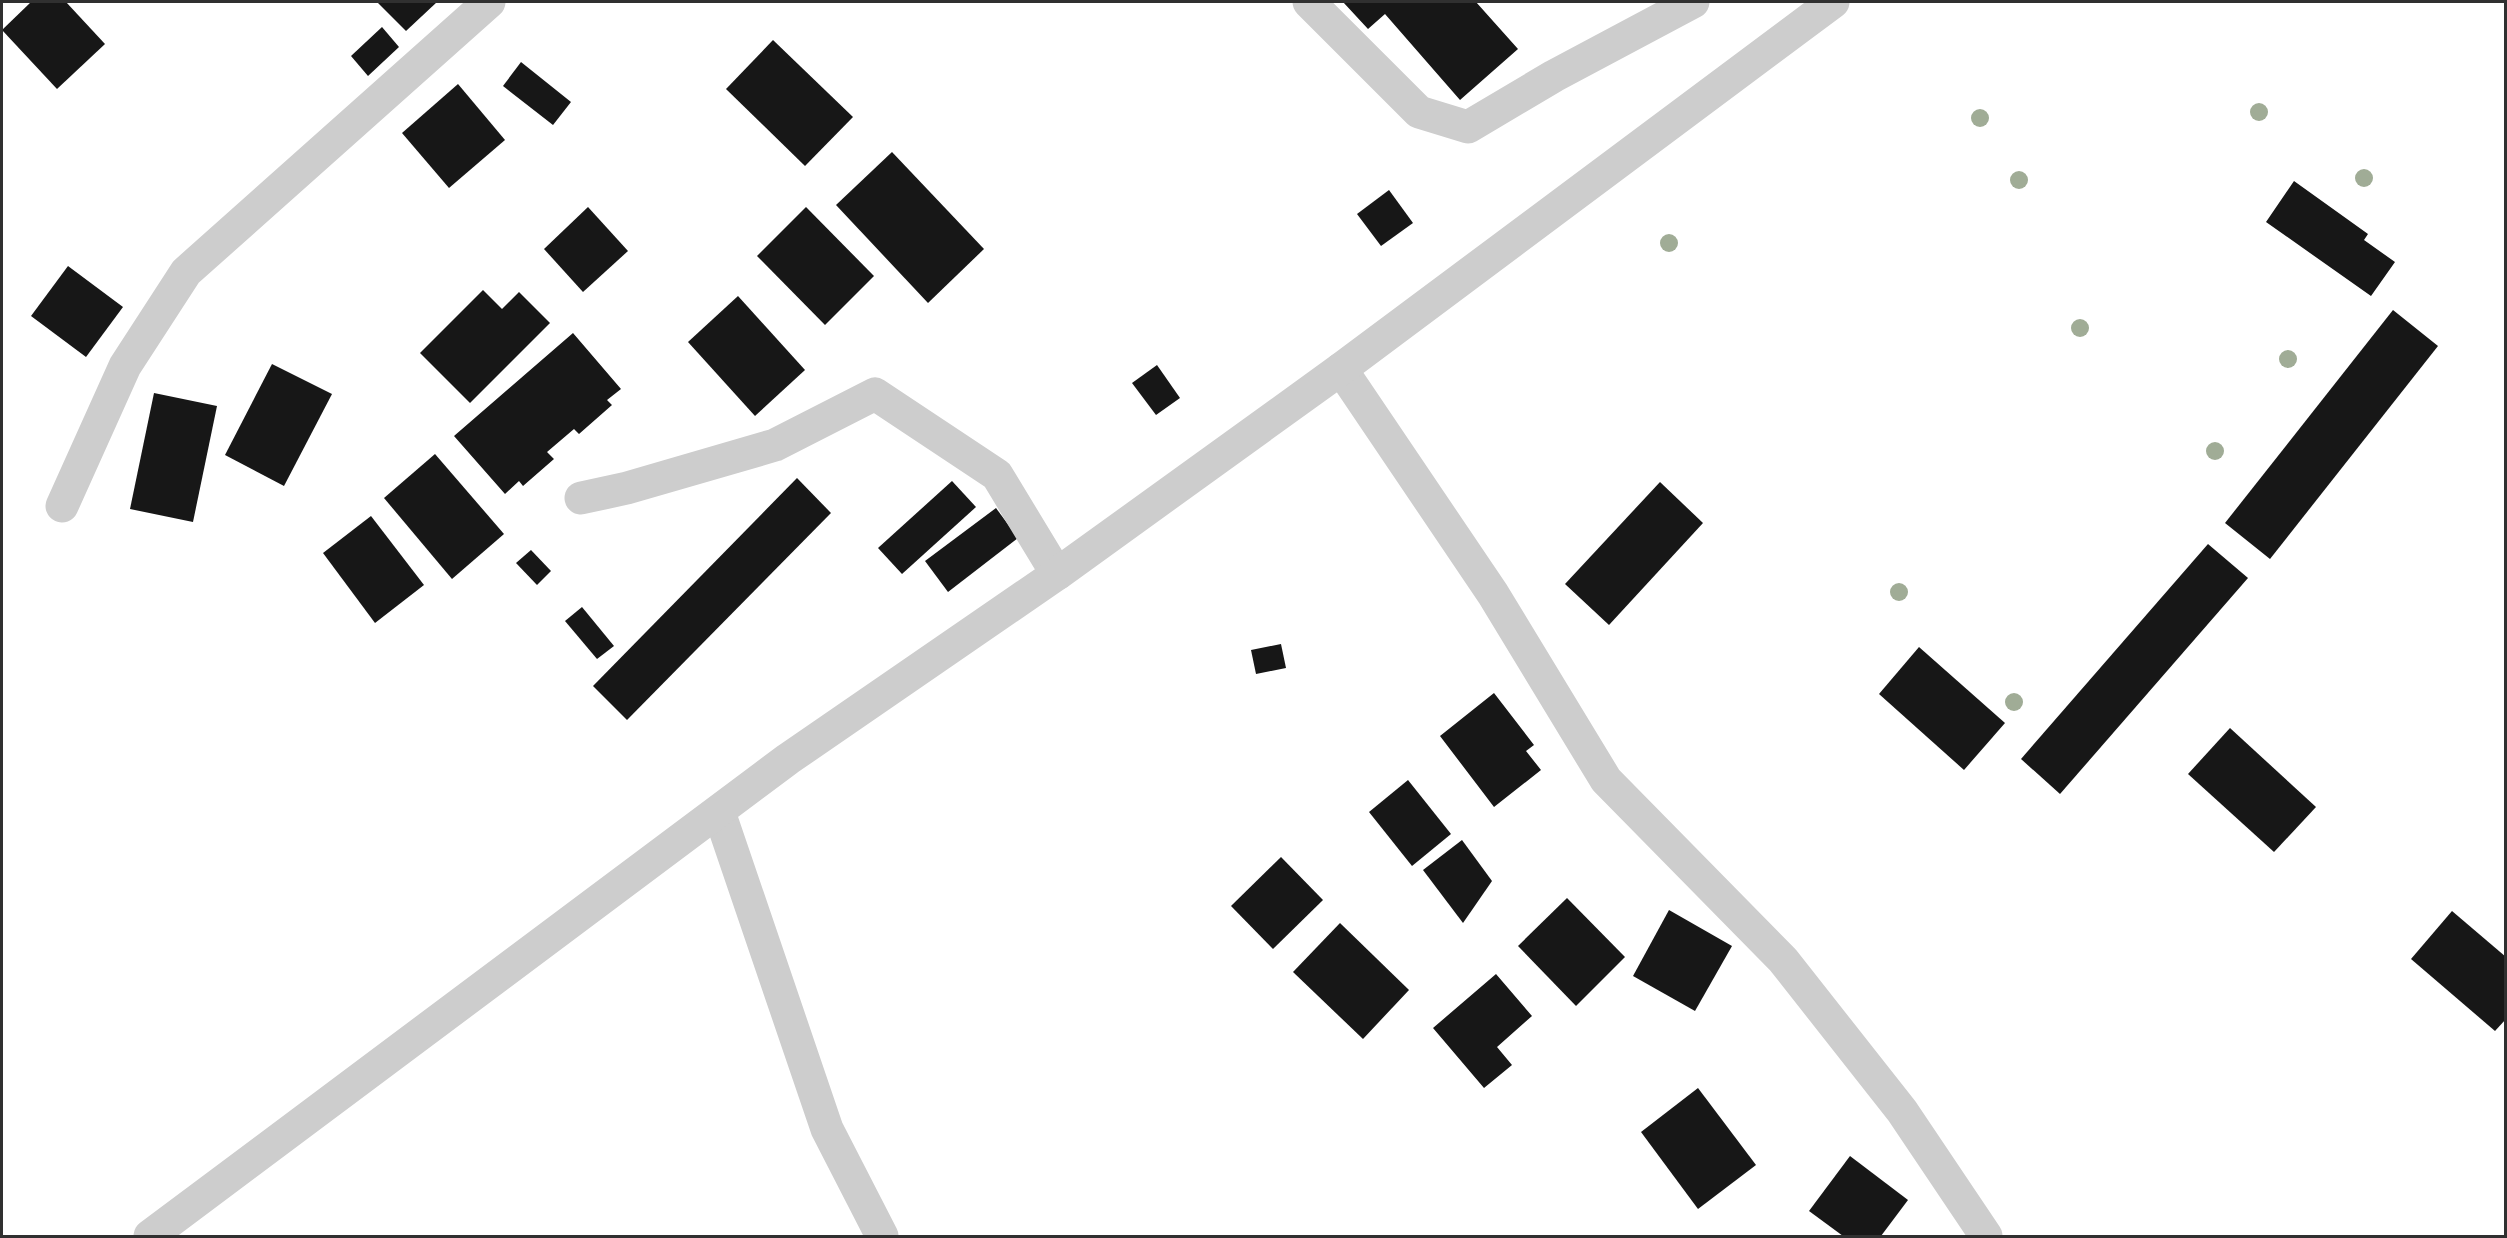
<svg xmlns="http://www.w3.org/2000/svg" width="2507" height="1238" font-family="Barlow,sans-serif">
  <rect width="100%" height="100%" fill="#fff"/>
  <!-- building -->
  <g fill="#171717">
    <polygon points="31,2 66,2 105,44 57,89 2,30"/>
    <polygon points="377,2 437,2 406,31"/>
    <polygon points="1343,2 1476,2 1518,49 1460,100 1385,14 1368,29"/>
    <polygon points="382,27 399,47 368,76 351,56"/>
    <polygon points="773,40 853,117 805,166 726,89"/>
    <polygon points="521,62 571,102 553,125 503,86"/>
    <polygon points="458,84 505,140 449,188 402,133"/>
    <polygon points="892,152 984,249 928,303 836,205"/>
    <polygon points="2294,181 2368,234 2364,240 2395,262 2371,296 2266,222"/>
    <polygon points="1389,190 1413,223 1381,246 1357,214"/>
    <polygon points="588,207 628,251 583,292 544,249"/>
    <polygon points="806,207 874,276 825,325 757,256"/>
    <polygon points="68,266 123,307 86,357 31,316"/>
    <polygon points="483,290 502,309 519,292 550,323 470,403 420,353"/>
    <polygon points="738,296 805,370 755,416 688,342"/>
    <polygon points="2393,310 2438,346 2270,559 2225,523"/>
    <polygon points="573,333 621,389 607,400 612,405 579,434 574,429 547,452 554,459 523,486 519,481 505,494 454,436"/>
    <polygon points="272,364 332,394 284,486 225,455"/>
    <polygon points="1157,365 1180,398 1156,415 1132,383"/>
    <polygon points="154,393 217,406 193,522 130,509"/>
    <polygon points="435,454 504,534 452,579 384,498"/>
    <polygon points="797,478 831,513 627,720 593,686"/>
    <polygon points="952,481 976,507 902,574 878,548"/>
    <polygon points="1660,482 1703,523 1609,625 1565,584"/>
    <polygon points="996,508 1018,538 948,592 925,561"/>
    <polygon points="371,516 424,585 375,623 323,553"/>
    <polygon points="2208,544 2248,578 2060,794 2021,759"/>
    <polygon points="531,550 551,571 537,585 516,563"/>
    <polygon points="582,607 614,646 597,659 565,621"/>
    <polygon points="1281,644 1286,668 1256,674 1251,650"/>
    <polygon points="1919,647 2005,723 1964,770 1879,694"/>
    <polygon points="1494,693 1534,745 1526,751 1541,770 1494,807 1440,736"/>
    <polygon points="2230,728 2316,807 2274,852 2188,774"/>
    <polygon points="1408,780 1451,834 1412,866 1369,812"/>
    <polygon points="1462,840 1492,881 1463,923 1423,870"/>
    <polygon points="1281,857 1323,900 1273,949 1231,906"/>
    <polygon points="1567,898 1625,957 1576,1006 1518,946"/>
    <polygon points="1669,910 1732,946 1695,1011 1633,976"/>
    <polygon points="2452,911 2506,957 2506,1019 2495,1031 2411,959"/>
    <polygon points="1340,923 1409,990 1363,1039 1293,972"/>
    <polygon points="1496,974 1532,1016 1497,1047 1512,1065 1484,1088 1433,1028"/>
    <polygon points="1698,1088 1756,1165 1698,1209 1641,1132"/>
    <polygon points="1850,1156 1908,1200 1881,1236 1843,1236 1809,1211"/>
  </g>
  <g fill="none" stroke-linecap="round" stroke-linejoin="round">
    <!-- minor -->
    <g stroke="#cdcdcd" stroke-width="33">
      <polyline points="1309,2 1419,112 1468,127 1554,76 1693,2"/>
      <polyline points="1341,369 1493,594 1606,780 1783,960 1902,1111 1986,1236"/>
      <polyline points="581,498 627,488 775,445 875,394 997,475 1057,574"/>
      <polyline points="62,506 125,366 186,272 489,2"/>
      <polyline points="719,812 827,1129 882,1236"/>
      <polyline points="150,1236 788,759 1057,574 1341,369 1833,2"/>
    </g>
  </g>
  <!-- trees -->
  <g fill="#a0ac96">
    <circle cx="2259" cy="112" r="9"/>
    <circle cx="1980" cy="118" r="9"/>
    <circle cx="2364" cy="178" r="9"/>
    <circle cx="2019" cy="180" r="9"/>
    <circle cx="1669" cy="243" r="9"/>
    <circle cx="2080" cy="328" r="9"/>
    <circle cx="2288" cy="359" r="9"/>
    <circle cx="2215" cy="451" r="9"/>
    <circle cx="1899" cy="592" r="9"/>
    <circle cx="2014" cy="702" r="9"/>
  </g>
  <!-- border -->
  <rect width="2507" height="1238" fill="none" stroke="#303030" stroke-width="6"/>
</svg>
